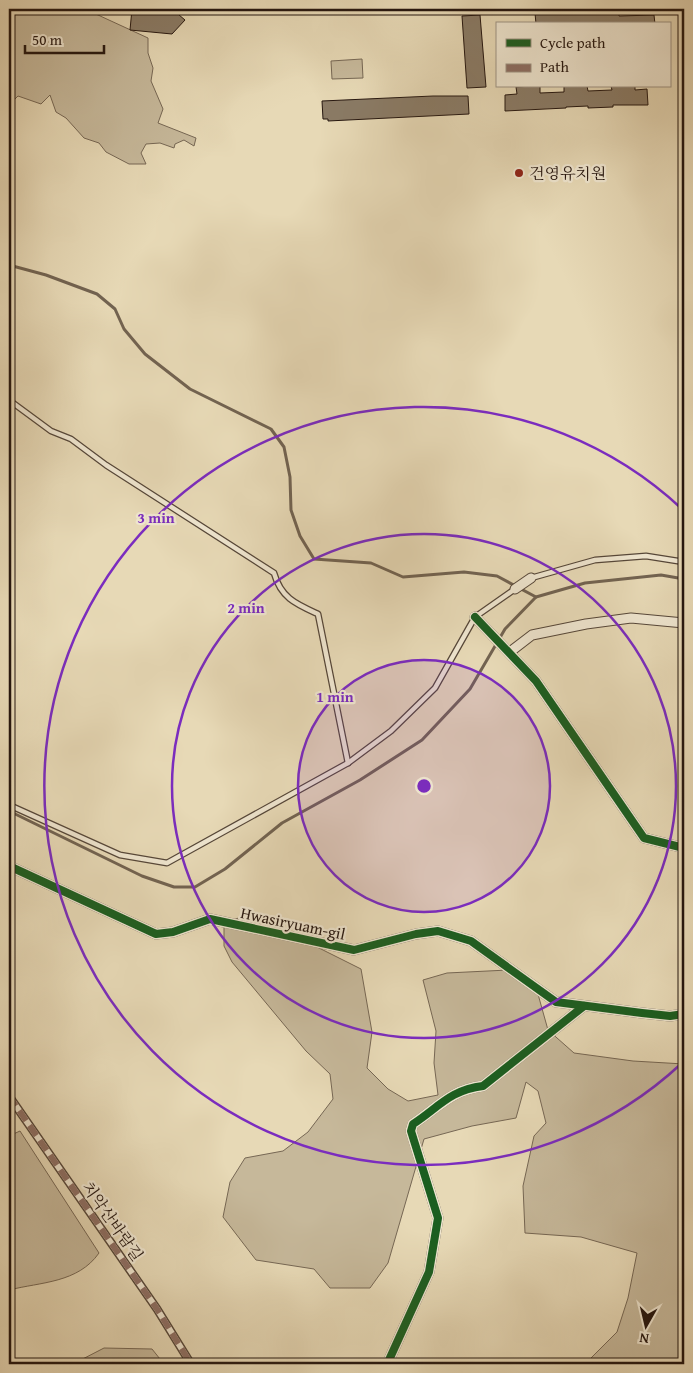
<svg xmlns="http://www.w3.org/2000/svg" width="693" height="1373" font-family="'Gentium Book Plus','Noto Serif KR',serif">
  <rect width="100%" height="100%" fill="#e7d9b6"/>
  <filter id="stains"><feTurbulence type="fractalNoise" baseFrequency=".004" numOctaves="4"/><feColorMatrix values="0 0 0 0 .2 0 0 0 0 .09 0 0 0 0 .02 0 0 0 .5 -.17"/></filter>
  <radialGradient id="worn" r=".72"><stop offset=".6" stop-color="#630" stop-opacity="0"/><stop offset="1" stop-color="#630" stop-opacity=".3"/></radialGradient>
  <!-- green -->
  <g fill="#c6b89a" stroke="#766754">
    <polygon points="9,9 85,9 148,38 148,53 153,68 151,81 163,109 158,123 196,138 194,146 184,140 175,144 174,148 160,143 146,144 141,153 146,164 129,164 106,152 99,143 84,138 66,118 56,112 50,95 41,104 18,96 12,102 9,102"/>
    <polygon points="362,59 363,78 332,79 331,61"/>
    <polygon points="243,916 271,924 361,969 372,1032 367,1068 388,1089 408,1101 438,1095 434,1063 436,1031 423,980 447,973 508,970 536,987 548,1030 574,1053 633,1061 684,1064 684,1364 585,1364 617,1332 628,1298 637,1253 581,1237 525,1233 523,1186 534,1136 546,1123 538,1091 526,1082 516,1118 472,1126 424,1139 388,1263 370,1288 330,1288 314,1269 256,1260 223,1217 230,1182 245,1158 283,1151 308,1132 333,1099 330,1074 306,1051 232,962 224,946 224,924"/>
    <path d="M20,1131L99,1253C78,1283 41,1282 9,1290V1136Z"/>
    <polygon points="104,1348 152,1349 164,1364 73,1364"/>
  </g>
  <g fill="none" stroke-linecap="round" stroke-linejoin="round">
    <!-- stream -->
    <g stroke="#726351" stroke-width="3">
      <polyline points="9,265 46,275 97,294 115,309 124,329 145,354 190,389 271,429 284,447 290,477 291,510 300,536 314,559 371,563 403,577 464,572 497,576 536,597"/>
      <polyline points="9,811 142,876 174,887 195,887 225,869 282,823 360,780 422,740 470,689 505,629 536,597 585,583 661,575 684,579"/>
    </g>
  </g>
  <!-- building -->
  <g fill="#8a7b66" stroke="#25160f">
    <polygon points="132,9 149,9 149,11 163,13 167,9 172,9 185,20 172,34 130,30"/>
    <polygon points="547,9 570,9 570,12 619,10 619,16 654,15 655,24 536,24 535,13 547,12"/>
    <polygon points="480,15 486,87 467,88 462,16"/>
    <polygon points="533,86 540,86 540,93 564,92 564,86 587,86 588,91 612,90 611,86 635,86 635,90 647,89 648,105 613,105 613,107 588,108 588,106 566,107 566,108 505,111 505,95 517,94 516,87"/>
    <polygon points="433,96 468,96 469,114 328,121 328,119 323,119 322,101"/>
  </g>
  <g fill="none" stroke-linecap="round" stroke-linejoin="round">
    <defs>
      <g id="service">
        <path d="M9,402L13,403L51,431L71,439L106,465L274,573C281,598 296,604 318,614L348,763"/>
        <polyline points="531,578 595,560 646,556 684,562"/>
        <polyline points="9,805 120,855 167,863 348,763 391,731 435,688 475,617 515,589"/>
      </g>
      <polyline id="pedestrian" points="9,1096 157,1309 191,1364"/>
      <g id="minor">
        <polyline points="515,589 531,578"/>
        <polyline points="475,617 536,681 644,838 684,848"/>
        <polyline points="510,652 532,635 586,624 631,618 684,623"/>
        <polyline points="9,866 156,934 173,932 210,919 354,950 416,934 438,931 471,941 556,1002 642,1013 670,1016 684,1014"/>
        <path d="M391,1364L389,1360L429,1272L438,1218L411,1131L413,1124C439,1107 450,1090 483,1086L584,1006"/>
      </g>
    </defs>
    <!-- service casing -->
    <use href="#service" stroke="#564739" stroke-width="7"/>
    <!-- pedestrian casing -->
    <use href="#pedestrian" stroke="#564739" stroke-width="9"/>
    <!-- minor casing -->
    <use href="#minor" stroke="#564739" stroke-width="11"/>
    <!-- service -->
    <use href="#service" stroke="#efe6d0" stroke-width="4.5"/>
    <!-- pedestrian -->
    <use href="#pedestrian" stroke="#efe6d0" stroke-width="6"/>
    <!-- minor -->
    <use href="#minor" stroke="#efe6d0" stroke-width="9"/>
    <!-- quiet -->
    <polyline stroke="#8d6e63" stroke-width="6" stroke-dasharray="12 6" stroke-linecap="butt" points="9,1096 157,1309 191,1364"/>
    <defs>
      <g id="cycleway">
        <polyline points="475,617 536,681 644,838 684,848"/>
        <polyline points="9,866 156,934 173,932 210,919 354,950 416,934 438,931 471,941 556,1002 642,1013 670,1016 684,1014"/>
        <path d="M391,1364L389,1360L429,1272L438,1218L411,1131L413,1124C439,1107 450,1090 483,1086L584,1006"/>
      </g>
    </defs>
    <!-- cycleway casing -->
    <use href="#cycleway" stroke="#efe6d0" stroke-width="11"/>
    <!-- cycleway -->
    <use href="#cycleway" stroke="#1b5e20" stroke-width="8"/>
  </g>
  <!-- distance rings -->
  <circle cx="424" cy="786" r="126" fill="#7b2cbf" fill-opacity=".12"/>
  <g fill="none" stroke="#7b2cbf" stroke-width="2.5">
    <circle cx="424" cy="786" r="126"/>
    <circle cx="424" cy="786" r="252"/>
    <path d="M682 1063A379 379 0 1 1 682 509"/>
  </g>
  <!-- markers -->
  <circle fill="#8f2418" stroke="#efe6d0" stroke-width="2" cx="519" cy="173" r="5"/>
  <g text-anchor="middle" stroke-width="4.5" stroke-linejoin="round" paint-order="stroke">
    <!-- poi labels -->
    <g font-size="16" fill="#25160f" stroke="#efe6d0" text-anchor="start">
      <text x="529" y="179">건영유치원</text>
    </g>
    <!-- street labels -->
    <g font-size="16" fill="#25160f" stroke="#efe6d0">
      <text transform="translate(293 923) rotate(12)" y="6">Hwasiryuam-gil</text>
      <text transform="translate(113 1221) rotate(55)" y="6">치악산바람길</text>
    </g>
  </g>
  <circle cx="424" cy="786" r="8" fill="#7b2cbf" stroke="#efe6d0" stroke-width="2.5"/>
  <g font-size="15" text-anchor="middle" font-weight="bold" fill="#7b2cbf" stroke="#efe6d0" stroke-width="4.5" stroke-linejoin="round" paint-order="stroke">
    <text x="156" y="523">3 min</text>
    <text x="246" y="613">2 min</text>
    <text x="335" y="702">1 min</text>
  </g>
  <!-- margin -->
  <rect width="693" height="1373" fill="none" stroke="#e7d9b6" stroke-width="30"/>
  <rect x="10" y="10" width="673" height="1353" fill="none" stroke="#25160f" stroke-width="2.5"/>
  <rect x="15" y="15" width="663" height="1343" fill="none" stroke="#25160f"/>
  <!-- legend -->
  <rect x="496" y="22" width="175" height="65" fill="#efe6d0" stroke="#9e9383"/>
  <rect x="506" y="39" width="25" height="8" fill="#1b5e20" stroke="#9e9383"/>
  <text x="540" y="48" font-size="15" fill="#25160f">Cycle path</text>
  <rect x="506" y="64" width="25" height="8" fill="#8d6e63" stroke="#9e9383"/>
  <text x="540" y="72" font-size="15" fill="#25160f">Path</text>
  <!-- north arrow -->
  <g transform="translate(646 1326) rotate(188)" stroke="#efe6d0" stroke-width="4" paint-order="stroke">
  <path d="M0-4L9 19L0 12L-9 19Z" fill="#25160f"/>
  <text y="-8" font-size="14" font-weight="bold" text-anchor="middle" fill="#25160f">N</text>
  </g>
  <!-- scale -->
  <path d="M25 45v8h79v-8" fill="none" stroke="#25160f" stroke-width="2.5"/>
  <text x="32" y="45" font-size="15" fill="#25160f" stroke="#efe6d0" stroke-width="4" paint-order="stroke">50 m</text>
  <rect width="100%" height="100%" filter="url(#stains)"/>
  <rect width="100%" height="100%" fill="url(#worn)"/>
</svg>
